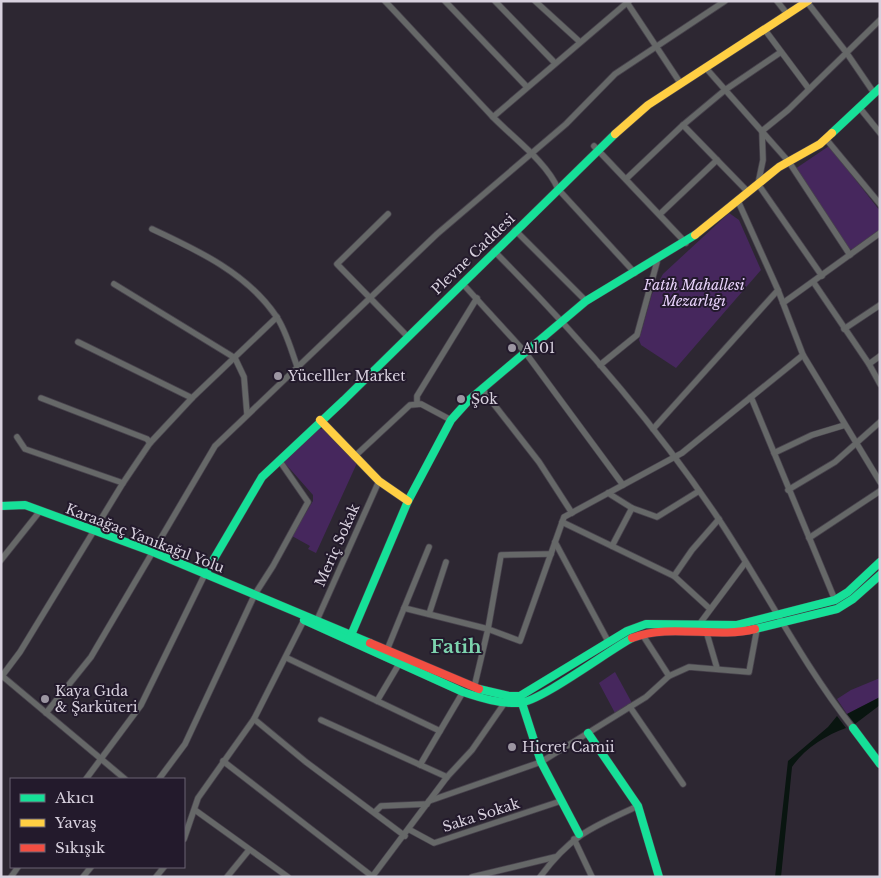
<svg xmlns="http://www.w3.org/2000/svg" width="881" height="878" font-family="'Libre Baskerville',serif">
  <rect width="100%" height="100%" fill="#2d2732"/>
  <!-- green -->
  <g fill="#46275d">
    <polygon points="829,146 880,211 880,230 853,249 849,249 795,169"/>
    <polygon points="729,213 739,220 761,270 676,368 641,345 639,340 652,294 663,274"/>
    <polygon points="318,429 323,429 357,463 316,553 308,549 310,546 292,536 313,501 313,495 284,462"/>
    <polygon points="615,672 632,703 615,713 599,683"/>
    <polygon points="880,678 880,697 847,714 837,699 851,690"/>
  </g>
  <!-- water -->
  <g fill="#091510">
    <polygon points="880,697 880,705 855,724 847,714"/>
    <path d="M837,716L846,728C826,735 804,749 792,767L781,877H775L788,761L828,727Z"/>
  </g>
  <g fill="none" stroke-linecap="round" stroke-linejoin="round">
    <defs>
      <g id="street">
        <path d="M385,1C421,39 456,78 492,116C512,137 547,162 558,189L635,273"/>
        <polyline points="445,1 527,87"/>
        <polyline points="495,1 554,62"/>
        <polyline points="535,1 580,42"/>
        <polyline points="626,1 681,84"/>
        <polyline points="777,1 788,15"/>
        <polyline points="807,2 846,52 874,93"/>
        <polyline points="765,30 809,89"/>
        <polyline points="705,67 789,162 850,255"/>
        <polyline points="859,107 880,133"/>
        <polyline points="493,117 629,1"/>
        <polyline points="683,125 748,192"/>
        <polyline points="826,139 880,204"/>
        <polyline points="594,146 686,243"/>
        <polyline points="626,179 683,125 725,90 781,52"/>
        <polyline points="738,201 778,290 803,355 880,482"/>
        <polyline points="388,214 337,264 407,336"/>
        <polyline points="660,214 717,160"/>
        <path d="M152,229C197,250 247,273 276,316C286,330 291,350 297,366"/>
        <polyline points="515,230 586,301"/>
        <path d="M494,251C576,333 653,421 718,518C764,587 801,662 853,728"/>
        <polyline points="822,276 758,184 763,160 762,131 788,110 880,20"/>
        <polyline points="462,283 525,352 623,485"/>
        <polyline points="814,283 869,364 880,384"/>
        <polyline points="114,284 235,358 244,377 247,414"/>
        <polyline points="783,303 880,233"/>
        <polyline points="844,329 880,305"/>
        <polyline points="78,342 192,398 277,317"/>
        <polyline points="869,364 880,356"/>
        <polyline points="600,365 637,335 657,262"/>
        <polyline points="482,389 539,462 572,513"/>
        <polyline points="751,397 835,600"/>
        <polyline points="41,398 147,439 150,443"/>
        <polyline points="417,404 417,396 477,298"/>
        <polyline points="653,429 778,290"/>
        <polyline points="17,437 25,449 123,483"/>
        <polyline points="774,453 812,435 845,425"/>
        <polyline points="354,457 410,405 421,404 451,420"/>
        <polyline points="788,490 835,462 880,422"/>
        <polyline points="608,493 632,508 657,517 699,491"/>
        <polyline points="562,522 674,576 709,608"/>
        <polyline points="809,538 880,491"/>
        <polyline points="555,542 609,643"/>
        <polyline points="612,546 632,508"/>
        <polyline points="1,560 40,511"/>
        <polyline points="674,576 692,550 719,519"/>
        <polyline points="404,608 488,629 520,641 564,517 682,453 803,355"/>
        <polyline points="429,614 446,562"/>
        <polyline points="317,620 379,481"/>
        <polyline points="698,626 745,563"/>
        <polyline points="642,634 669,676"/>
        <polyline points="707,634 717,668"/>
        <polyline points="387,650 429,547"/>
        <polyline points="287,658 440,731"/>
        <polyline points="1,675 125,779"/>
        <polyline points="2,676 20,652 123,483 150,443 192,398"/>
        <polyline points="474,688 488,629 501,555 551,554"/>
        <polyline points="377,701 399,664"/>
        <polyline points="630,707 683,784"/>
        <polyline points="46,713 91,657 215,446 437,234 566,124 615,74 725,1"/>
        <polyline points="254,719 306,762 405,836"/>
        <polyline points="321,720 447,777"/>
        <polyline points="223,761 373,877"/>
        <polyline points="420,765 463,692"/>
        <polyline points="86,779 141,705 205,574"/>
        <polyline points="159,779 185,744 255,594 273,566 308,502 279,460"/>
        <polyline points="429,801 541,762 646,697 669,676 689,667 749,672 757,629"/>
        <polyline points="195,810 288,877"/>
        <polyline points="375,812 381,806 427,804"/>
        <polyline points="410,830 434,843 561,801"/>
        <polyline points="184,839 198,798 254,719 304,620"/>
        <polyline points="574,839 592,877"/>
        <polyline points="11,877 18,867"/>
        <polyline points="83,877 91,867"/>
        <polyline points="156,877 164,867"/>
        <polyline points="227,877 249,850"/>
        <polyline points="372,877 447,777 472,750 508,698"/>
        <polyline points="472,877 555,857"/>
        <path d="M540,877C571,835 592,827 638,806"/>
      </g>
      <g id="fast">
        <polyline points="832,133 880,88"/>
        <polyline points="1,506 25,505 153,552 370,643"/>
        <polyline points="205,574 262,477 344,400 615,134"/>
        <path d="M304,620L463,692C481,698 500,704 519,703C540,702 609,650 632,638"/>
        <polyline points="755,629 837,609 853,599 880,575"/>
        <polyline points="349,640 408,501 451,420 469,400 586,301 695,235"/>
        <polyline points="479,689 509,696 520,696 627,631 646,624 737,625 835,600 848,592 880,562"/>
        <polyline points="521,700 541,762 579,834"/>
        <polyline points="853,728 880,764"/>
        <polyline points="588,733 638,806 659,877"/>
      </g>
      <g id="slow">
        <polyline points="615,134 648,105 808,1"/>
        <polyline points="695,235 779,167 820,144 832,133"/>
        <polyline points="320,420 379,481 408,501"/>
      </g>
      <g id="jam">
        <path d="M632,638C671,623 715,639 755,629"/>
        <polyline points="370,643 479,689"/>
      </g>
    </defs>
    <!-- street casing -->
    <use href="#street" stroke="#48434d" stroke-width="7"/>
    <!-- fast casing -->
    <use href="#fast" stroke="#48434d" stroke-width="9"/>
    <!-- slow casing -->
    <use href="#slow" stroke="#48434d" stroke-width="9"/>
    <!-- jam casing -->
    <use href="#jam" stroke="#48434d" stroke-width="9"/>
    <!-- street -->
    <use href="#street" stroke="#666868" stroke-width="5.5"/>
    <!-- fast -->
    <use href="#fast" stroke="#16e098" stroke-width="8"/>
    <!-- slow -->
    <use href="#slow" stroke="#ffcf43" stroke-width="8"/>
    <!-- jam -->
    <use href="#jam" stroke="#f24e42" stroke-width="8"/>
  </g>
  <!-- markers -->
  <g fill="#9c96a2" stroke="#231a2c" stroke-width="2">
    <circle cx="512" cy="348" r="5"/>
    <circle cx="278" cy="376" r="5"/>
    <circle cx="461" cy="399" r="5"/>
    <circle cx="45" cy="699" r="5"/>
    <circle cx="512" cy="747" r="5"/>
  </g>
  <g text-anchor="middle" stroke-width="4" stroke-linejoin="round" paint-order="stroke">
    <!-- street labels -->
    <g font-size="14" fill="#d8d1de" stroke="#231a2c">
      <text transform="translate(473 254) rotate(-44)" y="5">Plevne Caddesi</text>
      <text transform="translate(145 538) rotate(21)" y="5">Karaağaç Yanıkağıl Yolu</text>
      <text transform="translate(337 545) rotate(-66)" y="5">Meriç Sokak</text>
      <text transform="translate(481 815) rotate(-18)" y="5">Saka Sokak</text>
    </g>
    <!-- park labels -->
    <g font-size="14" font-style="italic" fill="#e9d3fc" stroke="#231a2c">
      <text x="694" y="290">Fatih Mahallesi<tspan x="694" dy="16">Mezarlığı</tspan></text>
    </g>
    <!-- poi labels -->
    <g font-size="14" fill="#d8d1de" stroke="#231a2c" text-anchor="start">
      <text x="522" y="353">A101</text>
      <text x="288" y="381">Yücelller Market</text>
      <text x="471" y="404">Şok</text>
      <text x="55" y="696">Kaya Gıda<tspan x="55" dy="16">&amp; Şarküteri</tspan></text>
      <text x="522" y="752">Hicret Camii</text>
    </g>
    <!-- district labels -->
    <g font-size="19" font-weight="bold" fill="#7dd3ae" stroke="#231a2c">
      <text x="456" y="653">Fatih</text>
    </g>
  </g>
  <!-- border -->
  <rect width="881" height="878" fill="none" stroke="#d8d1de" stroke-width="5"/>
  <!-- legend -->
  <rect x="10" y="778" width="175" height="90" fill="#231a2c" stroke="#6b6373"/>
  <rect x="20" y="794" width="25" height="8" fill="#16e098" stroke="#6b6373"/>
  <text x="55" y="803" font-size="15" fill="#d8d1de">Akıcı</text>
  <rect x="20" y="819" width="25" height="8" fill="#ffcf43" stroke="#6b6373"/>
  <text x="55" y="828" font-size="15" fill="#d8d1de">Yavaş</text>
  <rect x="20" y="844" width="25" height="8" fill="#f24e42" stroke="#6b6373"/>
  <text x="55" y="853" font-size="15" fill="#d8d1de">Sıkışık</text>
</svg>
